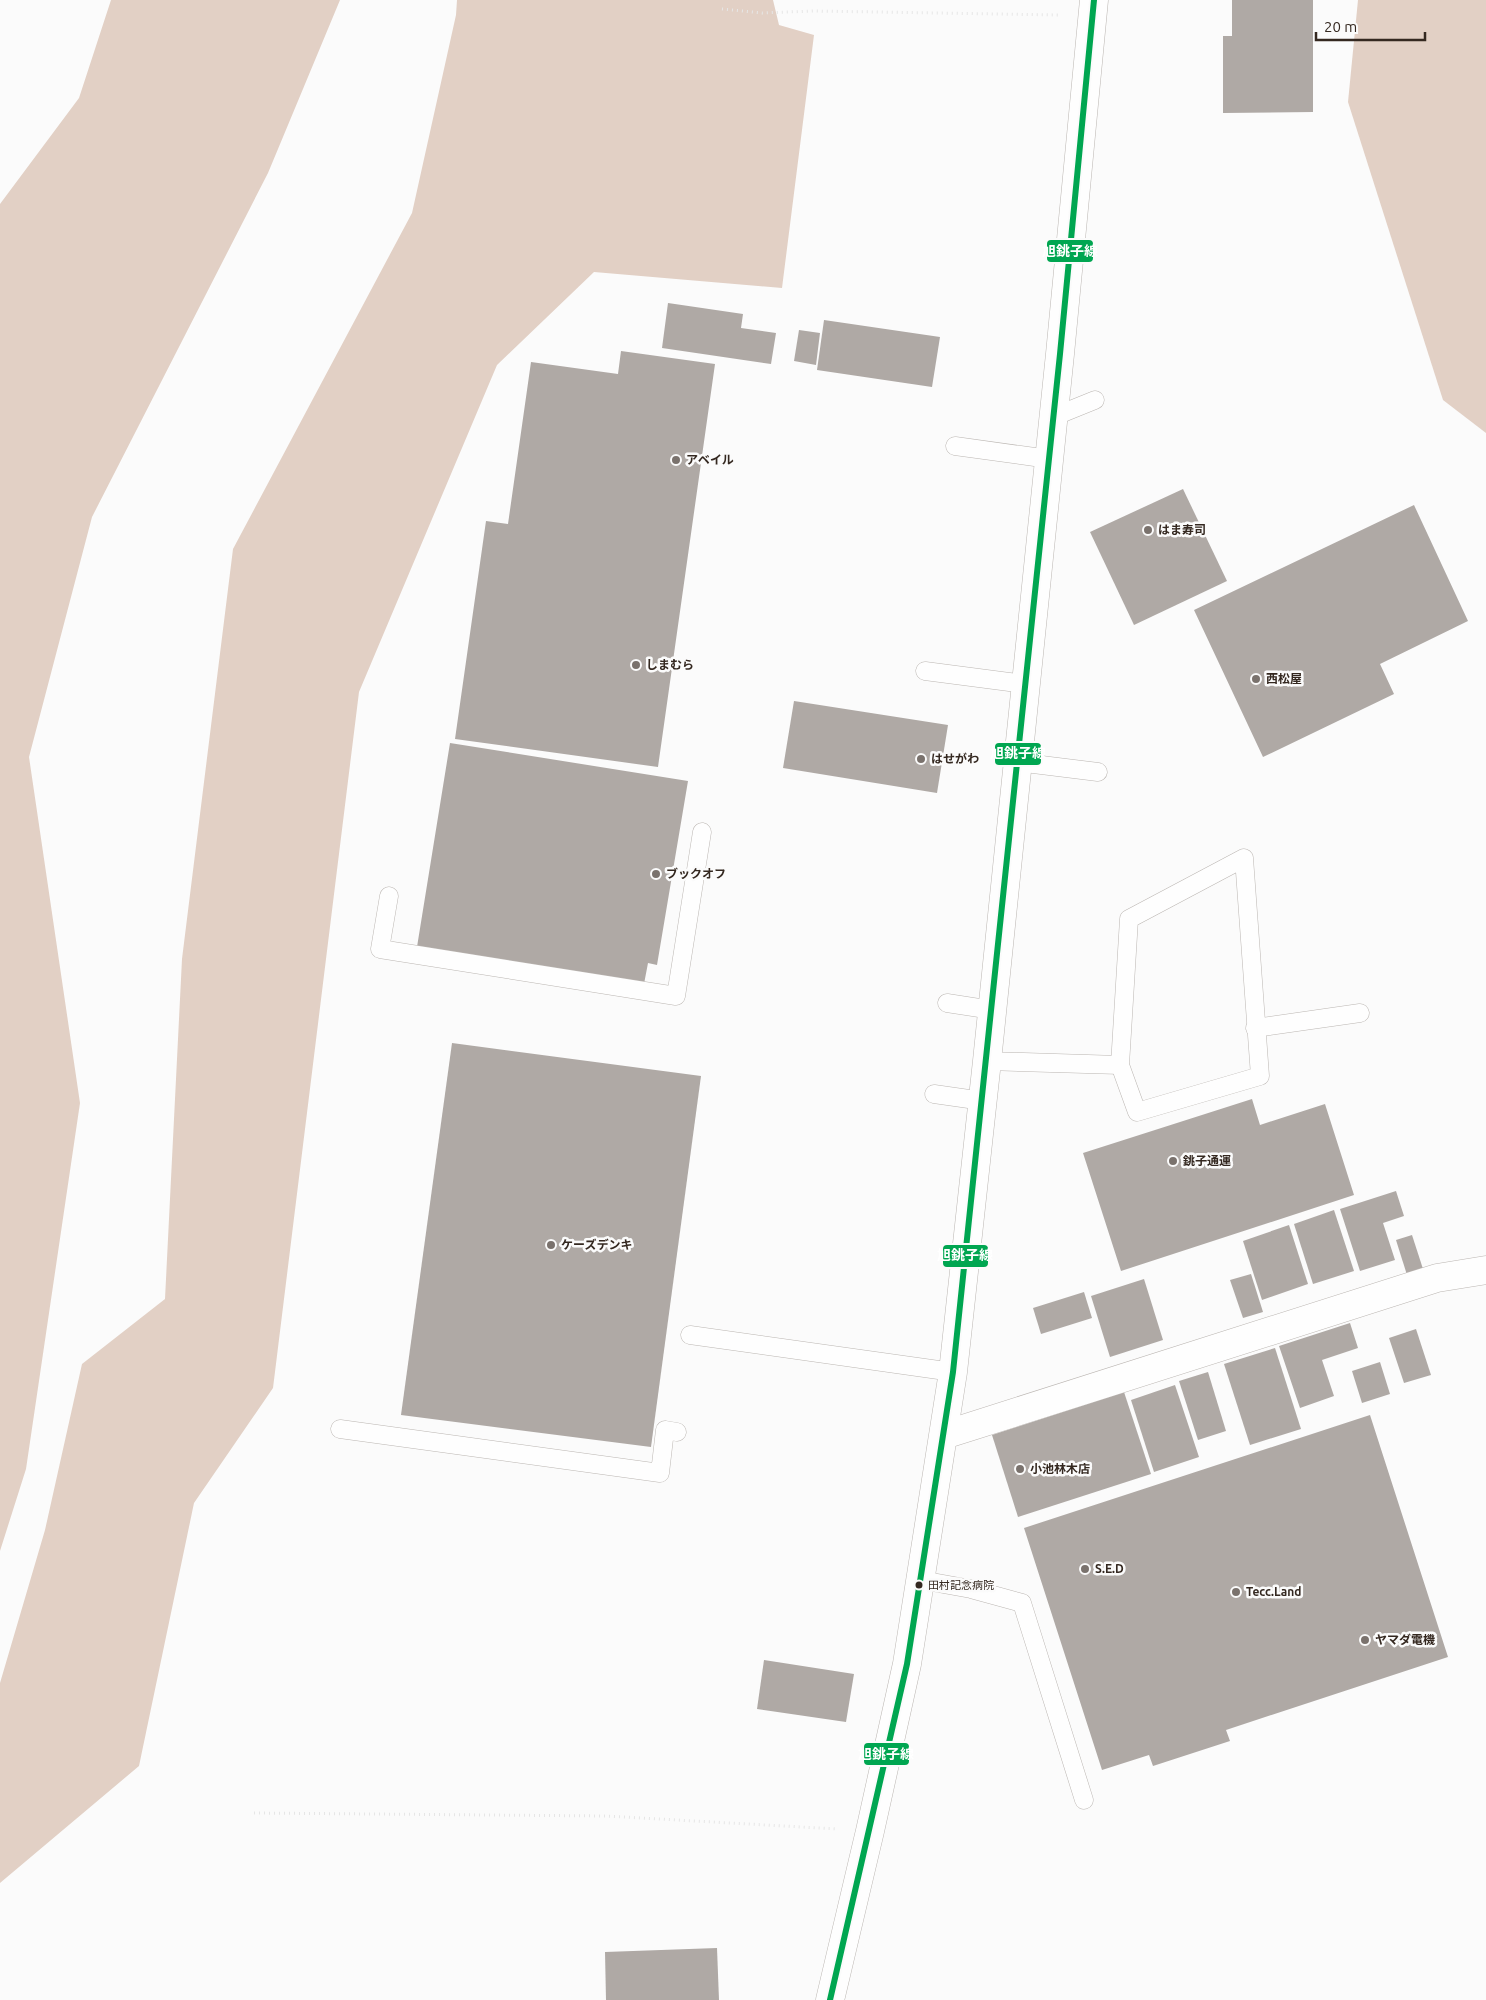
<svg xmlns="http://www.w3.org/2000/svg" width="1486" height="2000" font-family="Ubuntu,'Noto Sans JP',sans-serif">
  <rect width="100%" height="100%" fill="#fbfbfb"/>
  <!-- forest -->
  <g fill="#e2d0c5">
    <polygon points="111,0 340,0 268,173 92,517 29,757 80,1103 26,1469 0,1551 0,204 79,98"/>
    <polygon points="457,0 773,0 779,25 814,35 782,288 594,272 497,365 359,692 273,1388 194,1503 139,1766 0,1883 0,1683 45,1530 82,1364 165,1299 182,959 233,549 412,213 456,15"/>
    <polygon points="1358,0 1486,0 1486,433 1443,400 1348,102"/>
  </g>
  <!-- building -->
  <g fill="#afa9a5">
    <polygon points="1232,0 1313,0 1313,112 1223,113 1223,36 1232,36"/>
    <polygon points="668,303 743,314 741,328 776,333 771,364 662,348"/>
    <polygon points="824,320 940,337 932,387 817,370"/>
    <polygon points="799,330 820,333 816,365 794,361"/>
    <polygon points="621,351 715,364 658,767 455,739 486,521 508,524 531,362 618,374"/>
    <polygon points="1183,489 1227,581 1134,625 1090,532"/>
    <polygon points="1414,505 1468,621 1380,664 1394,694 1263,757 1194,610"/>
    <polygon points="794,701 948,725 937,793 783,768"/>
    <polygon points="450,743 688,781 657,965 648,963 644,984 417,947"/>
    <polygon points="452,1043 701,1076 651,1447 401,1415"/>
    <polygon points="1252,1099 1260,1125 1325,1104 1354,1195 1121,1271 1083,1153"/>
    <polygon points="1396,1191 1404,1216 1383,1223 1395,1260 1360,1271 1340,1209"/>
    <polygon points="1334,1210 1354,1271 1313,1284 1294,1224"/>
    <polygon points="1289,1225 1308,1284 1262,1300 1243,1241"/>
    <polygon points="1412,1235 1423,1269 1407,1275 1396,1240"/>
    <polygon points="1251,1274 1263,1312 1243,1318 1230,1280"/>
    <polygon points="1144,1279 1163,1340 1110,1357 1091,1296"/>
    <polygon points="1084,1292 1092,1318 1041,1334 1033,1308"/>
    <polygon points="1350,1323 1358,1348 1322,1360 1334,1396 1300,1408 1279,1346"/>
    <polygon points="1416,1329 1431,1375 1404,1383 1389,1338"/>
    <polygon points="1275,1348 1301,1429 1250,1445 1224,1364"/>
    <polygon points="1380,1362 1390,1394 1362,1403 1352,1371"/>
    <polygon points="1208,1372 1226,1431 1198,1440 1179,1381"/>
    <polygon points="1175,1385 1199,1457 1154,1472 1131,1400"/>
    <polygon points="1124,1392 1151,1474 1018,1517 992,1435"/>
    <polygon points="1370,1415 1448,1657 1226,1730 1230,1741 1153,1766 1149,1755 1102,1770 1024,1528"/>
    <polygon points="764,1660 854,1674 846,1722 757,1709"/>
    <polygon points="717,1948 719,2000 606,2000 605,1952"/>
  </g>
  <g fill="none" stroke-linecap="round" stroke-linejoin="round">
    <defs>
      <g id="service">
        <polyline points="1053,417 1095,400"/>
        <polyline points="955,446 1049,459"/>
        <polyline points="925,671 1025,684"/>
        <polyline points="1017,762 1098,772"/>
        <polygon points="1244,858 1260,1076 1137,1112 1120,1065 1129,919"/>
        <polyline points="389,896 380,949 676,996 702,832"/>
        <polyline points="947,1003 992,1010"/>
        <polyline points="1255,1028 1360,1013"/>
        <polyline points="987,1061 1120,1065"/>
        <polyline points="934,1094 983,1101"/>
        <polyline points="690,1335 953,1372"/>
        <polyline points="340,1429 660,1473 665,1430 677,1432"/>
        <polyline points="921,1580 971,1589 1022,1603 1084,1800"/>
      </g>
      <polyline id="minor" points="944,1435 1437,1278 1486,1270"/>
      <polyline id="trunk" points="830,2000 870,1831 907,1664 953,1372 987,1061 1060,354 1094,0"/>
    </defs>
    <!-- service casing -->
    <use href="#service" stroke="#bbb6b2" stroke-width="19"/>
    <!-- minor casing -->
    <use href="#minor" stroke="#bbb6b2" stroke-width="29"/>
    <!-- trunk casing -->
    <use href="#trunk" stroke="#bbb6b2" stroke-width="29"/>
    <!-- path -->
    <g stroke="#e6e6e6" stroke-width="3" stroke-dasharray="1 4" stroke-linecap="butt">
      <polyline points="722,9 762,13 814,11 1060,15"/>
      <polyline points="254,1813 606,1816 837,1829"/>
    </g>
    <!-- service -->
    <use href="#service" stroke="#fefefe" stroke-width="18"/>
    <!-- minor -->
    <use href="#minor" stroke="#fefefe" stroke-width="28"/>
    <!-- trunk -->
    <use href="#trunk" stroke="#fefefe" stroke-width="28"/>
    <defs>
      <polyline id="bus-1" points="830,2000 907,1664 953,1372 1060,354 1094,0"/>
    </defs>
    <!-- bus-1 casing -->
    <use href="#bus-1" stroke="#fbfbfb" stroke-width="10"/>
    <!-- bus-1 -->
    <use href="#bus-1" stroke="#00a651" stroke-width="6"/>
  </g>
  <!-- markers -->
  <g fill="#7a726d" stroke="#fbfbfb" stroke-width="2">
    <circle cx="676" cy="460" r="5"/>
    <circle cx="1148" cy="530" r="5"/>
    <circle cx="636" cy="665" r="5"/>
    <circle cx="1256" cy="679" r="5"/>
    <circle cx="921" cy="759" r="5"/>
    <circle cx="656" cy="874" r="5"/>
    <circle cx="1173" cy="1161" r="5"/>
    <circle cx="551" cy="1245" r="5"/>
    <circle cx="1020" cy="1469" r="5"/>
    <circle cx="1085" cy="1569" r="5"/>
    <circle cx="1236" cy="1592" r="5"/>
    <circle cx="1365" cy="1640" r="5"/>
  </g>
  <circle fill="#342820" stroke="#fbfbfb" stroke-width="2" cx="919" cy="1585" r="4.5"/>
  <g text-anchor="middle" stroke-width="5" stroke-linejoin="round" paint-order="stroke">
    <!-- bus labels -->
    <g font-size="11" fill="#342820" stroke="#fbfbfb" text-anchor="start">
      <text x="928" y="1589">田村記念病院</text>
    </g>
    <!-- poi labels -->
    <g font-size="12" font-weight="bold" fill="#342820" stroke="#fbfbfb" text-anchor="start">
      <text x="686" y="464">アベイル</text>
      <text x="1158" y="534">はま寿司</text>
      <text x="646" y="669">しまむら</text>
      <text x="1266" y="683">西松屋</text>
      <text x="931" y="763">はせがわ</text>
      <text x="666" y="878">ブックオフ</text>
      <text x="1183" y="1165">銚子通運</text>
      <text x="561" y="1249">ケーズデンキ</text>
      <text x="1030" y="1473">小池林木店</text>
      <text x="1095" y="1573">S.E.D</text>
      <text x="1246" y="1596">Tecc.Land</text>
      <text x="1375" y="1644">ヤマダ電機</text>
    </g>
  </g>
  <g stroke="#fbfbfb" stroke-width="2">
    <rect x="1046" y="239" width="48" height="24" rx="5" fill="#00a651"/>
    <rect x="994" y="742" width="48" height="24" rx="5" fill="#00a651"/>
    <rect x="942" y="1244" width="47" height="24" rx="5" fill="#00a651"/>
    <rect x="863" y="1742" width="47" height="24" rx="5" fill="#00a651"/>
  </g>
  <g font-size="14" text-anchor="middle" font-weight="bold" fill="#fff">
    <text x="1070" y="256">旭銚子線</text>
    <text x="1018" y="758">旭銚子線</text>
    <text x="965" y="1260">旭銚子線</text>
    <text x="886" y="1759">旭銚子線</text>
  </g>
  <!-- scale -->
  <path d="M1316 32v8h109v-8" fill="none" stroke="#342820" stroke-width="2.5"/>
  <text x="1324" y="32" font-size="15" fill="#342820" stroke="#fbfbfb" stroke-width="4" paint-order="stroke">20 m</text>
</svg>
